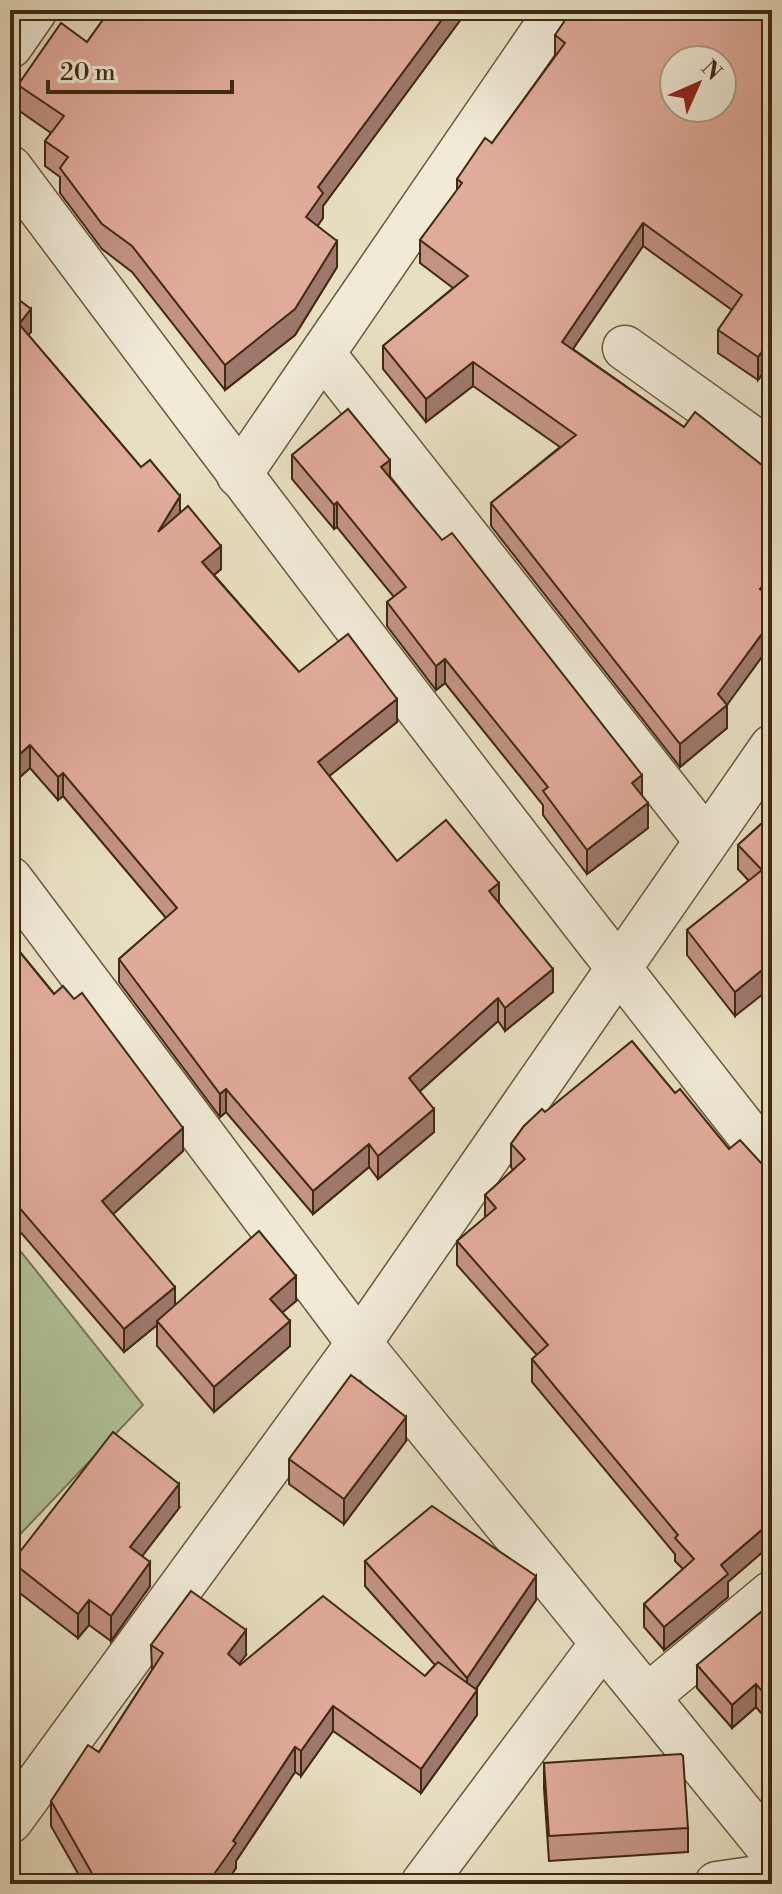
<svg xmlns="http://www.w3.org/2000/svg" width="782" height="1894" font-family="'Libre Bodoni',serif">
  <rect width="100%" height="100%" fill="#e8dfc2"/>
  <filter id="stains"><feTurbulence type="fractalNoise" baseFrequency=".0025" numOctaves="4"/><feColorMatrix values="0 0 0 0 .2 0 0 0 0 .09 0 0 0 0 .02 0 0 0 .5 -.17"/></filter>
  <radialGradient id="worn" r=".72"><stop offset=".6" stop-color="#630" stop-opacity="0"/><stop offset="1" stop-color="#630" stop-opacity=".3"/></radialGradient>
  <!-- green -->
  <polygon fill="#b0c398" stroke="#787655" stroke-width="2" points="10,1238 143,1405 10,1545"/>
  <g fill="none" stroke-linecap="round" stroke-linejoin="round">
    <defs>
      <g id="minor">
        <polyline points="10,46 35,10"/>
        <path d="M10,168C260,503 513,835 772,1164"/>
        <polyline points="625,348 772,453"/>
        <polyline points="323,354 706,840"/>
        <polyline points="239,475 558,10"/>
        <polyline points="10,879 359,1343 772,1851"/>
        <polyline points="647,1697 772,1593"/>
        <polyline points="10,1821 359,1343 772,747"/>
        <polyline points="423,1884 603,1643"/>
        <polyline points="717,1884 772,1876"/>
      </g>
    </defs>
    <!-- minor casing -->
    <use href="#minor" stroke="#69573e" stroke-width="47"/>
    <!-- minor -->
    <use href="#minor" stroke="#f0ead7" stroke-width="44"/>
  </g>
  <!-- wall -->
  <g fill="#c29385" stroke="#3f2a12" stroke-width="2">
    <polygon points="110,10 474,10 471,14 467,11 323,206 323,218 317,226 337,267 295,335 225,390 132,272 102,249 60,193 60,177 45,166 45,141 51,133 18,110 18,85 87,42"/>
    <polygon points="772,10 772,374 766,369 758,380 718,353 718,330 732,310 643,246 573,349 684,427 772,473 772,597 727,705 727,728 680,767 491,526 491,503 560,447 473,386 426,422 383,369 383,346 453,288 420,263 420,240 457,191 457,179 492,143 555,56 555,35"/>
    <polygon points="10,293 31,332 28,335 180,513 221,569 214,575 299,672 397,722 329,776 397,861 499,903 553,992 505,1031 498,1021 420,1091 434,1132 378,1179 369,1167 313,1214 226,1112 220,1117 119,982 119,959 166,918 63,796 58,800 30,768 10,786"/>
    <polygon points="292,455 390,478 642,795 648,828 587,874 543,815 543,805 445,683 436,690 387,626 387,602 394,597 337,527 334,529 292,479"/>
    <polygon points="772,814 735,1016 687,955 687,930 749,881 738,869 738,845"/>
    <polygon points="10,940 183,1151 113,1214 175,1305 296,1301 282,1312 290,1346 214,1412 157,1346 157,1325 124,1352 10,1220"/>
    <polygon points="524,1126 728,1582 728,1597 664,1650 644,1627 644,1604 683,1569 675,1561 675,1554 532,1382 532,1359 537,1355 457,1265 457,1241 485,1218 485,1195 513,1170 511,1167 511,1144"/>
    <polygon points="406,1441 344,1524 289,1484 289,1459"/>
    <polygon points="179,1508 142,1556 150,1586 111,1641 89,1625 78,1638 12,1587 12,1562"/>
    <polygon points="365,1561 536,1600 476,1689 477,1715 421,1793 333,1731 301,1776 295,1772 236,1861 236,1868 225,1884 84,1884 51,1826 51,1801 99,1752 152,1670 151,1645 246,1655 239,1664 240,1665 425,1676 435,1665 365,1586"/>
    <polygon points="772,1624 772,1726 756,1707 732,1728 697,1688 697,1665"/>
    <polygon points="544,1763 688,1828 688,1852 549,1861 544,1788"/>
  </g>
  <!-- shaded-wall -->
  <g fill="#9e786c" stroke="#3f2a12" stroke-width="2">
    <polygon points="449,10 467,11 323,206 323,218 306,243 306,217 318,187"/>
    <polygon points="643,223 643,246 562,365 562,342"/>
    <polygon points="337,241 337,267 295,335 225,390 225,365"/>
    <polygon points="31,309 31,332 19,347 19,324"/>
    <polygon points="766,346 766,369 758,380 758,357"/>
    <polygon points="473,362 473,386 426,422 426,399"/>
    <polygon points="390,460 390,484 381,467"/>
    <polygon points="180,496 180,519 158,532"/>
    <polygon points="337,502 337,527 334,529 334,505"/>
    <polygon points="221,546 221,569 202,585 202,562"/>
    <polygon points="772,574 772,597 760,612 760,589"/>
    <polygon points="772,620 772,643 727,705 727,728 680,767 680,744"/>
    <polygon points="445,659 445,683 436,690 436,666"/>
    <polygon points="397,699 397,722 318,785 318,762"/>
    <polygon points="30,745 30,768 10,786 10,763"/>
    <polygon points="63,773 63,796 58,800 58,777"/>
    <polygon points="642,775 642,799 632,783"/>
    <polygon points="648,803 648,828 587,874 587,850"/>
    <polygon points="499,883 499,906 489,891"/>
    <polygon points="772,962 772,987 735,1016 735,992"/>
    <polygon points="553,969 553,992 505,1031 505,1008"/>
    <polygon points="498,998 498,1021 409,1101 409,1078"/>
    <polygon points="226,1089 226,1112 220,1117 220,1094"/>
    <polygon points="434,1109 434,1132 378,1179 378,1156"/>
    <polygon points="183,1128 183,1151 102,1224 102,1201"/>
    <polygon points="369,1144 369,1167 313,1214 313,1191"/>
    <polygon points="296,1276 296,1301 270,1323 270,1299"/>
    <polygon points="175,1287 175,1310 157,1321 157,1325 124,1352 124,1329"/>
    <polygon points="290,1321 290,1346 214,1412 214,1387"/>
    <polygon points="406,1417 406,1441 344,1524 344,1499"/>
    <polygon points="179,1484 179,1508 130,1572 130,1547"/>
    <polygon points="772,1521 772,1544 728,1582 728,1597 664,1650 664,1627 721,1565"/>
    <polygon points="150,1562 150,1586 111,1641 111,1616"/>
    <polygon points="536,1576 536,1600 467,1702 467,1678"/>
    <polygon points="89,1600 89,1625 78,1638 78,1614"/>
    <polygon points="246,1630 246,1655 228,1678 228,1654"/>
    <polygon points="756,1684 756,1707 732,1728 732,1705"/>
    <polygon points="477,1690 477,1715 421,1793 421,1769"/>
    <polygon points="333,1706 333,1731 301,1776 301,1751"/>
    <polygon points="295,1747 295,1772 236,1861 236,1868 225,1884 207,1884 233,1841"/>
  </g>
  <!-- building -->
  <g fill="#e1ab9b" stroke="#3f2a12" stroke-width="2" fill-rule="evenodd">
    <polygon points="110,10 449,10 318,187 323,193 306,217 337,241 295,309 225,365 132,246 102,224 60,168 68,157 45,141 64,116 18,85 61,23 87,42"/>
    <path d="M572,10H772V351L766,346L758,357L718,330L742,295L643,223L562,342L684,427L695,412L772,473V574L760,589L772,598V620L718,694L727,705L680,744L491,503L576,435L473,362L426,399L383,346L468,276L420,240L462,183L457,179L485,138L492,143L565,43L555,35ZM674,60H722V108H674Z"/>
    <polygon points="10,293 31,309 19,324 141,467 150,460 180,496 158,532 188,506 221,546 202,562 299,672 348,634 397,699 318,762 397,861 446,820 499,883 489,891 553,969 505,1008 498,998 409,1078 434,1109 378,1156 369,1144 313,1191 226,1089 220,1094 119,959 177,908 63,773 58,777 30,745 10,763 10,388 15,383 10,379"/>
    <polygon points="348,409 390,460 381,467 442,540 452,533 642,775 632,783 648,803 587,850 543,791 548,787 445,659 436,666 387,602 406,587 337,502 334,505 292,455"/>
    <polygon points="772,814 772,962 735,992 687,930 762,870 738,845"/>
    <polygon points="10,940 54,994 63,986 74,999 82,993 183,1128 102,1201 175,1287 124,1329 10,1197"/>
    <polygon points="632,1041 675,1093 680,1089 729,1149 740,1140 762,1164 772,1165 772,1521 721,1565 728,1574 664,1627 644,1604 694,1559 675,1538 678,1535 532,1359 548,1345 457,1241 496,1208 485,1195 525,1159 511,1144 524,1126 542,1109 545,1112"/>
    <polygon points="259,1231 296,1276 270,1299 290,1321 214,1387 157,1321"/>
    <polygon points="351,1375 406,1417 344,1499 289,1459"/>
    <polygon points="113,1432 179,1484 130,1547 150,1562 111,1616 89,1600 78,1614 12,1562"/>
    <polygon points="432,1506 536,1576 467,1678 365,1561"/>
    <polygon points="191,1591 246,1630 228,1654 240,1665 323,1596 425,1676 438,1662 477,1690 421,1769 333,1706 301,1751 295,1747 233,1841 236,1843 207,1884 98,1884 51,1801 88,1745 99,1752 163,1653 151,1645"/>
    <polygon points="761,1612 772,1624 772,1703 756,1684 732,1705 697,1665"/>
    <polygon points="681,1754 683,1756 688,1828 549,1836 544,1763"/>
  </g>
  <!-- margin -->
  <rect width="782" height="1894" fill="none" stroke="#e8dfc2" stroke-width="40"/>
  <rect x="12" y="12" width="758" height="1870" fill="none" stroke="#3f2a12" stroke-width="4"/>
  <rect x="20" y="20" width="742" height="1854" fill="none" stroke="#3f2a12" stroke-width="2"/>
  <!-- north arrow -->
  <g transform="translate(698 84) rotate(45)"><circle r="38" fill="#f0ead7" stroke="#a99d88" stroke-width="2"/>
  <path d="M0-6L14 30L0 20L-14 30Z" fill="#8f2418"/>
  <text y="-12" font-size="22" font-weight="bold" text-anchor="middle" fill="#3f2a12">N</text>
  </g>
  <!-- scale -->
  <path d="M48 80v12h184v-12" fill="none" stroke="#3f2a12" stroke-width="4"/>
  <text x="60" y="80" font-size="24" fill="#3f2a12" stroke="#f0ead7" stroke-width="6" paint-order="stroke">20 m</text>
  <rect width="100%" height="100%" filter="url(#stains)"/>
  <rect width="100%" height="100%" fill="url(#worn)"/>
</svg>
